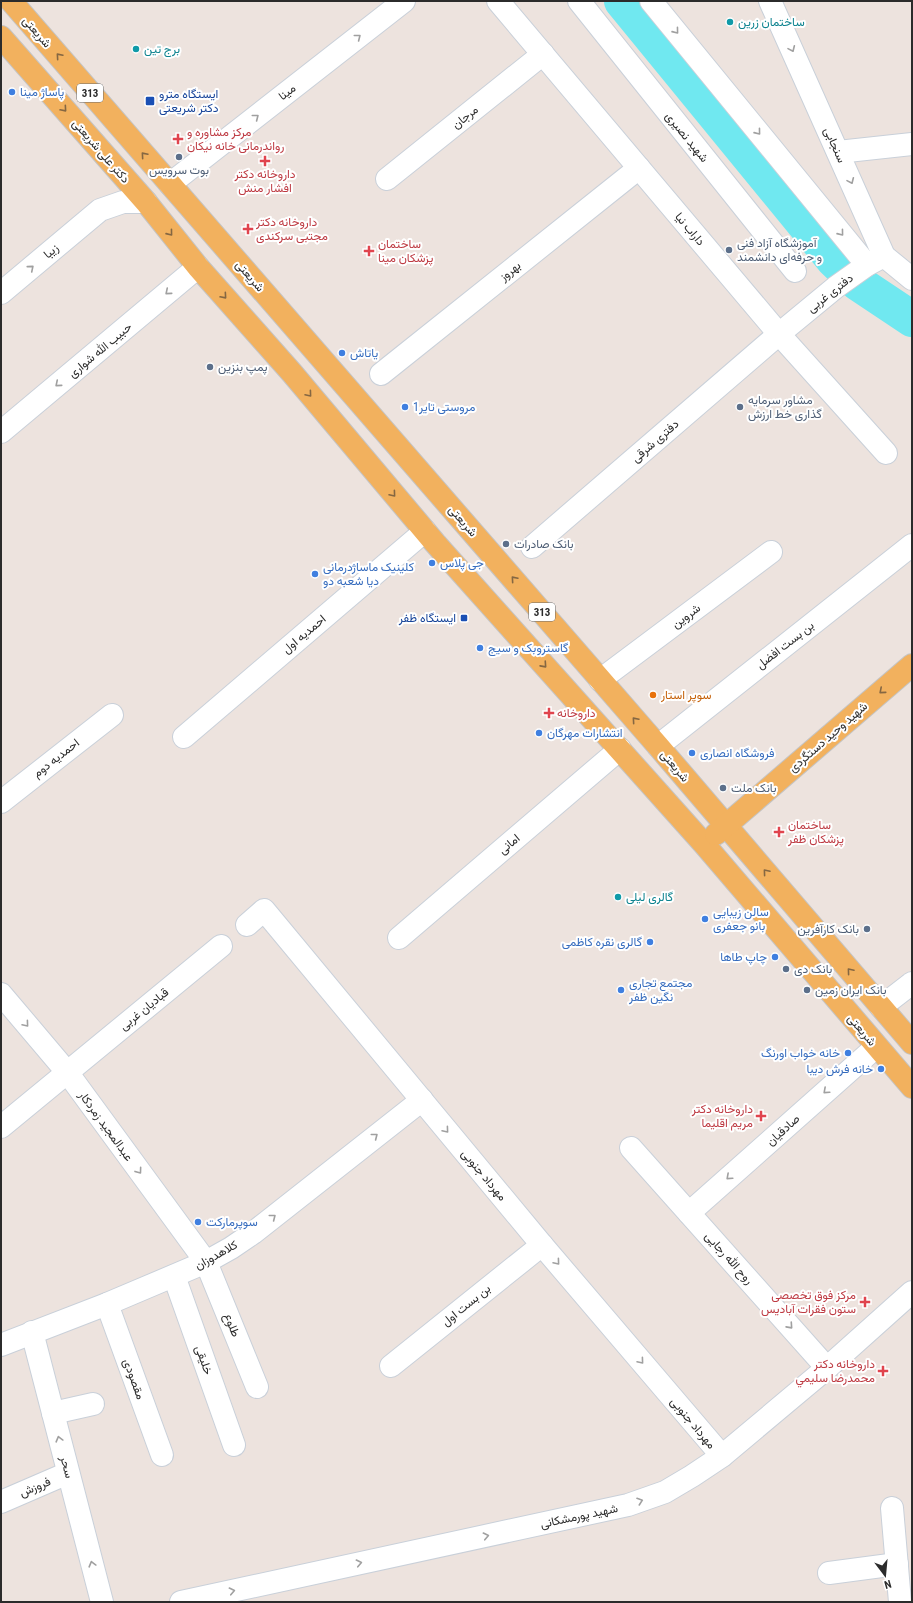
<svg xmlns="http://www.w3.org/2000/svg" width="913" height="1603" font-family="'Roboto Condensed',Vazirmatn,sans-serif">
  <rect width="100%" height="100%" fill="#ede3de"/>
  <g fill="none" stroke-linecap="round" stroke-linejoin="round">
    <!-- river -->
    <polyline stroke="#70e8f0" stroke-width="36" points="622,1 834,260 858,283 912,319"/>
    <defs>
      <g id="minor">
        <polyline points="498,1 779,334 886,453"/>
        <polyline points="579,1 795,271"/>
        <polyline points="651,1 867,265"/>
        <polyline points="770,1 884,256 912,279"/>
        <polyline points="838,152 912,144"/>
        <polyline points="387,179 543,54"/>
        <polyline points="170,184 404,1"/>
        <polyline points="1,293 100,210 123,202 146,202"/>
        <polyline points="381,374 639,168"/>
        <polyline points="1,432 198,267"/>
        <polyline points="532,547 779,334 836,287 867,265 884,256"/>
        <polyline points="600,680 771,552"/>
        <polyline points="184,737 425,531"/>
        <polyline points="658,746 912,545"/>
        <polyline points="1,802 112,715"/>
        <polyline points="247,925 264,910 542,1245 722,1456"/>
        <polyline points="399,938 620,749"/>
        <polyline points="1,994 67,1072 206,1262 257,1387"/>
        <polyline points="881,1007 912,983"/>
        <polyline points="1,1127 221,946"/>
        <polyline points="631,1148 827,1368"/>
        <polyline points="689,1213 876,1047"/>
        <polyline points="174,1276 234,1445"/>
        <polyline points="107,1304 162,1455"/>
        <polyline points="32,1332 102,1602"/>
        <polyline points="1,1345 107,1304 206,1262 231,1248 253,1233 422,1100"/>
        <polyline points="391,1366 542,1245"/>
        <polyline points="53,1413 93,1404"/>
        <polyline points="1,1502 68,1473"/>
        <polyline points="892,1508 900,1602"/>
        <polyline points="829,1573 897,1564"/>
        <polyline points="181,1602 628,1505 665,1492 692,1476 722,1456 827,1368 912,1292"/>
      </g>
      <g id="major">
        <polyline points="11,1 658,746 912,1043"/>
        <polyline points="1,37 146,202 198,267 292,373 435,543 704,844 912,1087"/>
        <polyline points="716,834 912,665"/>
      </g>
    </defs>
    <!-- minor casing -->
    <use href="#minor" stroke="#c9d0d9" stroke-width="24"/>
    <!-- major casing -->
    <use href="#major" stroke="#c4c4c4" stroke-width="24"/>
    <!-- minor -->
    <use href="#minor" stroke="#fff" stroke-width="22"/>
    <!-- major -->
    <use href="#major" stroke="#f2b15e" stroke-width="22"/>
  </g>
  <!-- one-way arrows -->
  <defs><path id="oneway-chevron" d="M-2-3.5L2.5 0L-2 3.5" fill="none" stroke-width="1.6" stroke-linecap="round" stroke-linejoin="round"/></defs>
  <g stroke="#a0a0a0">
    <use href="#oneway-chevron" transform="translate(676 31) rotate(51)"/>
    <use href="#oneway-chevron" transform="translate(358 37) rotate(-38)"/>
    <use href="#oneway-chevron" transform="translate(792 49) rotate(66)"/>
    <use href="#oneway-chevron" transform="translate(256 117) rotate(-38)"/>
    <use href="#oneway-chevron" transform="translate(758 132) rotate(51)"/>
    <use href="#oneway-chevron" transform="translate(851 181) rotate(66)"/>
    <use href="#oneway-chevron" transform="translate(841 233) rotate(51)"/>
    <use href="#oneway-chevron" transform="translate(31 268) rotate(-40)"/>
    <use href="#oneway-chevron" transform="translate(168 292) rotate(140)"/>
    <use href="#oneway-chevron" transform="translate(58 384) rotate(140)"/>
    <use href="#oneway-chevron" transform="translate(26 1024) rotate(50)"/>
    <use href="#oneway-chevron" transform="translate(826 1091) rotate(138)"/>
    <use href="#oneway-chevron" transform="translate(446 1130) rotate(50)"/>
    <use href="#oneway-chevron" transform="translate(375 1136) rotate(-38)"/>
    <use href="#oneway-chevron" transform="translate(139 1171) rotate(54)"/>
    <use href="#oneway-chevron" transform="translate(729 1177) rotate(138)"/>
    <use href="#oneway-chevron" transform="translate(273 1217) rotate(-38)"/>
    <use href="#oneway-chevron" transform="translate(557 1262) rotate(50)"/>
    <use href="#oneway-chevron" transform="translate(790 1326) rotate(48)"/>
    <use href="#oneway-chevron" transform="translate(641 1361) rotate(50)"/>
    <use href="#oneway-chevron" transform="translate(59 1439) rotate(-105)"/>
    <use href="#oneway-chevron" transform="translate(640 1501) rotate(-19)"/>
    <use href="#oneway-chevron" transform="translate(486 1536) rotate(-12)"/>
    <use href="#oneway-chevron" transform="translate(359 1563) rotate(-12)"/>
    <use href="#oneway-chevron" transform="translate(92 1564) rotate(-105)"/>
    <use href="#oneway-chevron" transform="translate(232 1591) rotate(-12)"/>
  </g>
  <g stroke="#856742">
    <use href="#oneway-chevron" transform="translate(59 56) rotate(-131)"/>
    <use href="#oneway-chevron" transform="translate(64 109) rotate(49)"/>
    <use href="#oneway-chevron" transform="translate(144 155) rotate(-131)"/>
    <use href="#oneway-chevron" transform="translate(170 233) rotate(51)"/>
    <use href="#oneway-chevron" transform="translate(224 296) rotate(49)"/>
    <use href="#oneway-chevron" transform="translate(309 394) rotate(50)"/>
    <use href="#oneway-chevron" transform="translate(393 494) rotate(50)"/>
    <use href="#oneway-chevron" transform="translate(514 579) rotate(-131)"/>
    <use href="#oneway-chevron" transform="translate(544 665) rotate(48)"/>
    <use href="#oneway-chevron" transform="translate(882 691) rotate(139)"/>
    <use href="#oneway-chevron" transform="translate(635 720) rotate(-131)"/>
    <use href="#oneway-chevron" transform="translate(766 872) rotate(-130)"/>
    <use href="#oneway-chevron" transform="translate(850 971) rotate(-130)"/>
  </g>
  <!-- markers -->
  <g fill="#0f9aa8" stroke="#fff" stroke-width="1.5">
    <circle cx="730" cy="22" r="4"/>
    <circle cx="136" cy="49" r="4"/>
    <circle cx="618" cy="897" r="4"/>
  </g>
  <g fill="#3f7fe0" stroke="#fff" stroke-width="1.5">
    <circle cx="12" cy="92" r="4"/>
    <circle cx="342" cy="353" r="4"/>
    <circle cx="405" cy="407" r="4"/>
    <circle cx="432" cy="563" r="4"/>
    <circle cx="315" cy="574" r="4"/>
    <circle cx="480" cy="648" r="4"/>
    <circle cx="539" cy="733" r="4"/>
    <circle cx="692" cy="753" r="4"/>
    <circle cx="705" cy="919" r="4"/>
    <circle cx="650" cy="942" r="4"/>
    <circle cx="775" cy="957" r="4"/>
    <circle cx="621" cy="990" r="4"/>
    <circle cx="848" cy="1053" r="4"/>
    <circle cx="881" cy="1069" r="4"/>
    <circle cx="198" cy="1222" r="4"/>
  </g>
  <g fill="#1a4fb4" stroke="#fff" stroke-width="1.5">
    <rect x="145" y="96" width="10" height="10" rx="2"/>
    <rect x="460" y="614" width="8" height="8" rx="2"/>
  </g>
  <g fill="#e0444e" stroke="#fff" stroke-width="1.5">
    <path d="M176 133h4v4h4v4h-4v4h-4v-4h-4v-4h4z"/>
    <path d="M263 155h4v4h4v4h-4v4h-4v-4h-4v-4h4z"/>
    <path d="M246 223h4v4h4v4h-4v4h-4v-4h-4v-4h4z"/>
    <path d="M367 245h4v4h4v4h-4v4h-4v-4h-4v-4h4z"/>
    <path d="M547 707h4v4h4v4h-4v4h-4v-4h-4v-4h4z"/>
    <path d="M777 826h4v4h4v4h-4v4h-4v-4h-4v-4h4z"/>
    <path d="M759 1110h4v4h4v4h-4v4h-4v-4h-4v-4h4z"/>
    <path d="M863 1296h4v4h4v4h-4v4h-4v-4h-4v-4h4z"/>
    <path d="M881 1365h4v4h4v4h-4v4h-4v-4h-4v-4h4z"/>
  </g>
  <g fill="#5c6f8a" stroke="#fff" stroke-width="1.5">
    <circle cx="179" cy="157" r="4"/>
    <circle cx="729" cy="250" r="4"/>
    <circle cx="210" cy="367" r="4"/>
    <circle cx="740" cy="407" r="4"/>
    <circle cx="506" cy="544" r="4"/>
    <circle cx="723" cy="788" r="4"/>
    <circle cx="867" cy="929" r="4"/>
    <circle cx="786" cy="969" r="4"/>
    <circle cx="807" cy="990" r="4"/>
  </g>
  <circle fill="#e8710a" stroke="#fff" stroke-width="1.5" cx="653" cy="695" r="4"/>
  <g text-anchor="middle" stroke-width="4" stroke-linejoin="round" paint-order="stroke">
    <!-- shield labels -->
    <g fill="#fff" stroke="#6b6b6b" stroke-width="1">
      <rect x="77" y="84" width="26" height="18" rx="3"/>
      <rect x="529" y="603" width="26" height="18" rx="3"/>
    </g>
    <g font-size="11" font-weight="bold" fill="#2b2b2b">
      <text x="90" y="97">313</text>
      <text x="542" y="616">313</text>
    </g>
    <!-- culture labels -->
    <g font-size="12" fill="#0d838f" stroke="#fff" text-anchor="start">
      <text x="738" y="26">ساختمان زرین</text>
      <text x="144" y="53">برج تین</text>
      <text x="626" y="901">گالری لیلی</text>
    </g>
    <!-- street labels -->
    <g font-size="12" fill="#2b2b2b" stroke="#fff">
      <text transform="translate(37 32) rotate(49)" y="4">شریعتی</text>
      <text transform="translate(287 92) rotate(-38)" y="4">مینا</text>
      <text transform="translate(465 117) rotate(-39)" y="4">مرجان</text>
      <text transform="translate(687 137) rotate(51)" y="4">شهید نصیری</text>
      <text transform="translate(835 145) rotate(66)" y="4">سنجابی</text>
      <text transform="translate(101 151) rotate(49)" y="4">دکتر علی شریعتی</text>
      <text transform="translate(690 229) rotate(50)" y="4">داراب نیا</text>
      <text transform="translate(51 251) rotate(-40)" y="4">زیبا</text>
      <text transform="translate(510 271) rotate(-39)" y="4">بهروز</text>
      <text transform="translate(250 276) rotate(49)" y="4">شریعتی</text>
      <text transform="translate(830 293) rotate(-38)" y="4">دفتری غربی</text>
      <text transform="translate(100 350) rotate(-40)" y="4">حبیب الله شواری</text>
      <text transform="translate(655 441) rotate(-41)" y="4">دفتری شرقی</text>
      <text transform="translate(463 521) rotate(49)" y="4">شریعتی</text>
      <text transform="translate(686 616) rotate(-37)" y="4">شروین</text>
      <text transform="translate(304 634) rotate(-40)" y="4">احمدیه اول</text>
      <text transform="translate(785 645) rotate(-38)" y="4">بن بست افضل</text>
      <text transform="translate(828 737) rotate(-41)" y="4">شهید وحید دستگردی</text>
      <text transform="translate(56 758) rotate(-38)" y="4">احمدیه دوم</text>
      <text transform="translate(675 766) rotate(50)" y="4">شریعتی</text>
      <text transform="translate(509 844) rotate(-40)" y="4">امانی</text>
      <text transform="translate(144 1009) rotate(-39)" y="4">قبادیان غربی</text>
      <text transform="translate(862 1030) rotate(50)" y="4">شریعتی</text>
      <text transform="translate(106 1126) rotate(54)" y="4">عبدالمجید زمردکار</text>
      <text transform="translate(783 1130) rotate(-42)" y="4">صادقیان</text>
      <text transform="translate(484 1175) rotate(50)" y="4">مهرداد جنوبی</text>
      <text transform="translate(216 1255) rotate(-29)" y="4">کلاهدوزان</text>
      <text transform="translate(729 1258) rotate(48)" y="4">روح الله رجایی</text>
      <text transform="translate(466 1305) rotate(-39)" y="4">بن بست اول</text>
      <text transform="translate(232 1325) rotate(68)" y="4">طلوع</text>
      <text transform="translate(204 1360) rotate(70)" y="4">خلیقی</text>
      <text transform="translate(134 1379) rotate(70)" y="4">مقصودی</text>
      <text transform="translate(693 1423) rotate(50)" y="4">مهرداد جنوبی</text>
      <text transform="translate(67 1467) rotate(75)" y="4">سحر</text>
      <text transform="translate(35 1487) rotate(-23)" y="4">فروزش</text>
      <text transform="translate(579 1516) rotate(-12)" y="4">شهید پورمشکانی</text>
    </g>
    <!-- shop labels -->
    <g font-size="12" fill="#366cbe" stroke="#fff" text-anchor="start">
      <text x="20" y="96">پاساژ مینا</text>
      <text x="350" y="357">یاتاش</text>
      <text x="413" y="411">مروستی تایر1</text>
      <text x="440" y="567">جی پلاس</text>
      <text x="323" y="571">کلینیک ماساژدرمانی<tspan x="323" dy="14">دیا شعبه دو</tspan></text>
      <text x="488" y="652">گاستروبک و سیج</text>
      <text x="547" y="737">انتشارات مهرگان</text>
      <text x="700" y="757">فروشگاه انصاری</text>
      <text x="713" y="916">سالن زیبایی<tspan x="713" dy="14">بانو جعفری</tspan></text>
      <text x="642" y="946" text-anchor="end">گالری نقره کاظمی</text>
      <text x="767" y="961" text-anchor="end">چاپ طاها</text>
      <text x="629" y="987">مجتمع تجاری<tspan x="629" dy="14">نگین ظفر</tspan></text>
      <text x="840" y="1057" text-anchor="end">خانه خواب اورنگ</text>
      <text x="873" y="1073" text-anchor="end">خانه فرش دیبا</text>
      <text x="206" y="1226">سوپرمارکت</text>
    </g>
    <!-- transit labels -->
    <g font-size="12" fill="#164399" stroke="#fff" text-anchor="start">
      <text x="159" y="98">ایستگاه مترو<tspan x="159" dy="14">دکتر شریعتی</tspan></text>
      <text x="456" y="622" text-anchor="end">ایستگاه ظفر</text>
    </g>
    <!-- health labels -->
    <g font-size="12" fill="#be3a42" stroke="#fff" text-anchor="start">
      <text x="187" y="136">مرکز مشاوره و<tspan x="187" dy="14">رواندرمانی خانه نیکان</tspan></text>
      <text x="265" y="178" text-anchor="middle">داروخانه دکتر<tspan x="265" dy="14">افشار منش</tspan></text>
      <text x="256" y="226">داروخانه دکتر<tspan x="256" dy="14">مجتبی سرکندی</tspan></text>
      <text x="378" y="248">ساختمان<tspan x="378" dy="14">پزشكان مينا</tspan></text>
      <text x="557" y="717">داروخانه</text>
      <text x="788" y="829">ساختمان<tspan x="788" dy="14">پزشکان ظفر</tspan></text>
      <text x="753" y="1113" text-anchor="end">داروخانه دکتر<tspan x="753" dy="14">مریم اقلیما</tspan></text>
      <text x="856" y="1299" text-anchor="end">مرکز فوق تخصصی<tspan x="856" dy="14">ستون فقرات آبادیس</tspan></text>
      <text x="875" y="1368" text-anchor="end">داروخانه دكتر<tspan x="875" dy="14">محمدرضا سليمي</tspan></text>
    </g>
    <!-- service labels -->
    <g font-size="12" fill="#4e5e75" stroke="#fff" text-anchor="start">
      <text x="179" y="174" text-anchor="middle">بوت سرویس</text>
      <text x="737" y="247">آموزشگاه آزاد فنی<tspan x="737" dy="14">و حرفه‌ای دانشمند</tspan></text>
      <text x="218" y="371">پمپ بنزین</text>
      <text x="748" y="404">مشاور سرمایه‌<tspan x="748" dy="14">گذاری خط ارزش</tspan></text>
      <text x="514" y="548">بانک صادرات</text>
      <text x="731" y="792">بانک ملت</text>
      <text x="859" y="933" text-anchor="end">بانک کارآفرین</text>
      <text x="794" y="973">بانک دی</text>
      <text x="815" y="994">بانک ایران زمین</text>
    </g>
    <!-- food labels -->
    <g font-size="12" fill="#c56008" stroke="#fff" text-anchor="start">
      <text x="661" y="699">سوپر استار</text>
    </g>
  </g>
  <!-- border -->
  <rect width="913" height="1603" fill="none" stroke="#2b2b2b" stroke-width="4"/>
  <!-- north arrow -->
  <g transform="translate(885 1575) rotate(164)" stroke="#ffffff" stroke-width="3" paint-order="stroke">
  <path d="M0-3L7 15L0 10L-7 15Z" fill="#2b2b2b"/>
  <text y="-6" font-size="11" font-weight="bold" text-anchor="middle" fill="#2b2b2b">N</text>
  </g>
</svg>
